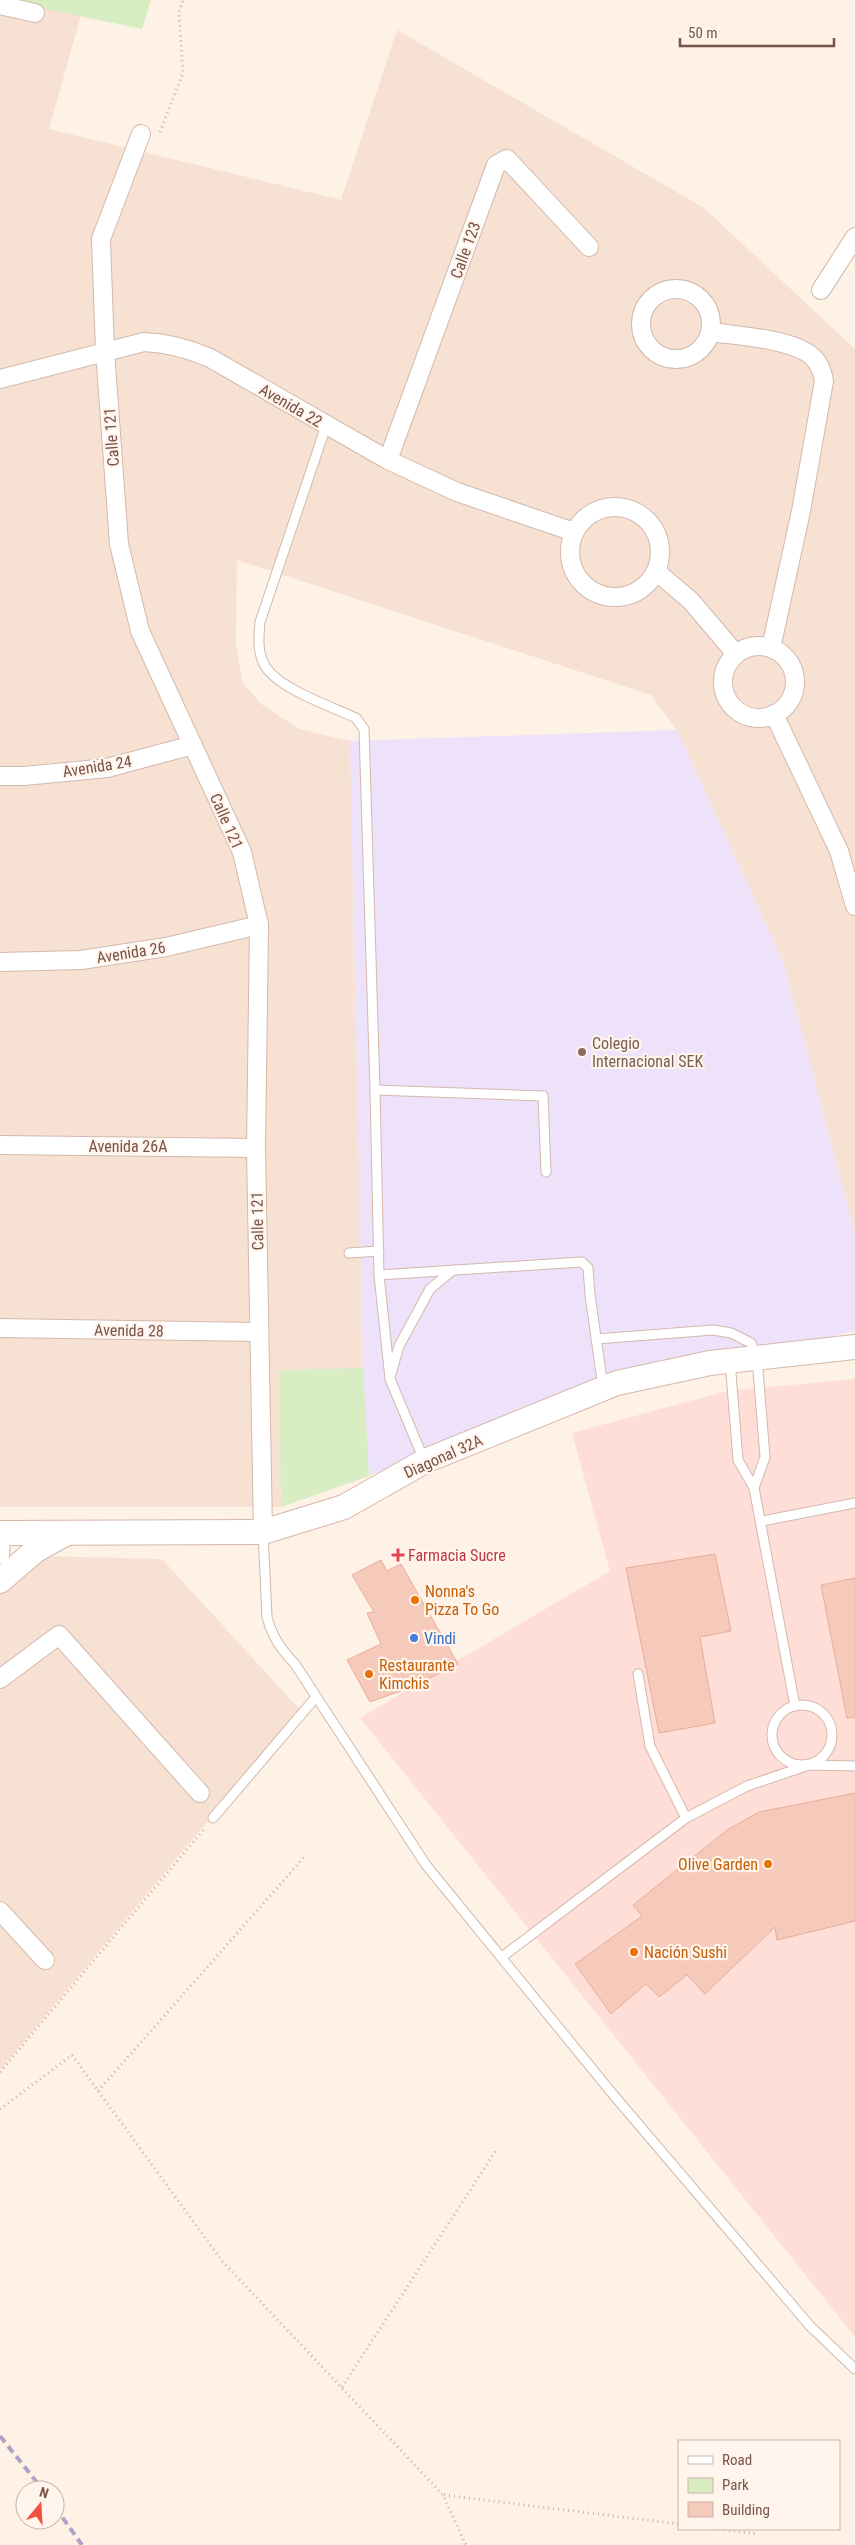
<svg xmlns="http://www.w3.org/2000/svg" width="855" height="2545" font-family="'Roboto Condensed',sans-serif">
  <rect width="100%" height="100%" fill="#fef1e5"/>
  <!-- residential -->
  <g fill="#f6e1d3">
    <polygon points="0,0 84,4 49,129 341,200 397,30 704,208 855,349 855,1234 784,964 677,730 651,695 237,560 236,646 243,683 261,704 299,729 350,741 363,1368 279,1370 281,1507 0,1507"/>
    <polygon points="0,1555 162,1559 300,1710 0,2070"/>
  </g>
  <!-- commercial -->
  <polygon fill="#ffded8" points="855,1379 855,2337 360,1718 610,1571 572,1433 727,1391"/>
  <!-- education -->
  <polygon fill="#eee1fa" points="677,730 784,964 855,1234 855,1331 616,1387 281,1507 279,1370 363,1368 350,741"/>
  <!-- green -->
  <g fill="#d9edc2">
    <polygon points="1,0 151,0 142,29"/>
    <polygon points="363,1368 369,1476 281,1507 279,1370"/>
  </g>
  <!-- building -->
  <g fill="#f5cabb" stroke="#e9ad9a">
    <polygon points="715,1554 731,1631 700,1637 715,1723 659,1733 626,1568"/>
    <polygon points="381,1560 387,1571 401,1564 458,1664 409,1688 370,1702 347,1660 381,1644 367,1613 374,1612 352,1575"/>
    <polygon points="855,1578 855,1717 847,1718 821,1585"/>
    <polygon points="855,1793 855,1921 777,1940 775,1927 705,1994 687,1975 659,1997 646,1984 611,2014 575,1964 642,1916 633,1905 727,1830 759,1812"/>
  </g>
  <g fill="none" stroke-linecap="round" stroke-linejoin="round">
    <defs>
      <g id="lane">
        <path d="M326,426L260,622C259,635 257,651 264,664C276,688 330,706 356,718L364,729L375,1090"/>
        <polyline points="349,1253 379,1251"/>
        <polyline points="379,1275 582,1262 588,1268 590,1295 603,1387"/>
        <polyline points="596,1339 713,1330 731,1333 751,1343 757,1358 765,1457 754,1488"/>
        <polyline points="730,1361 738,1460 754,1488 795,1706"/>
        <polyline points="391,1374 399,1346 430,1289 453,1270"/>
        <polyline points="424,1460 390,1379 379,1275 375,1090 543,1096 546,1172"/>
        <polyline points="762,1521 855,1503"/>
        <path d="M263,1532L267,1617C272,1637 281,1649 295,1664L426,1865L611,2092L810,2326L855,2369"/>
        <polyline points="638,1674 650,1746 686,1818"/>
        <circle cx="802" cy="1735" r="30"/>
        <polyline points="213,1818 316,1697"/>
        <polyline points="502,1957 686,1818 747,1786 809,1765 855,1766"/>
      </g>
      <g id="street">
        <polyline points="0,5 35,13"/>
        <polyline points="141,134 101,239 105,351 119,544 140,631 242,852 259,925 256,1148 263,1532"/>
        <circle cx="676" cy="324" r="35"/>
        <polyline points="821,290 855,237"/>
        <path d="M711,332C739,336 781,338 806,352C817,358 822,369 824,381L801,511L771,648"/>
        <path d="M0,379L144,342C168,343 187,348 210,358L388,460L457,492L574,532"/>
        <polyline points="388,460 496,165 507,159 589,247"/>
        <circle cx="615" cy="552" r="45"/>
        <polyline points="657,572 691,601 736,654"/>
        <circle cx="759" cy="682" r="36"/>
        <polyline points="774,714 839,851 855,906"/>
        <polyline points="0,776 24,776 107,768 193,745"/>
        <polyline points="0,962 81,960 166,947 259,925"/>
        <polyline points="0,1145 256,1148"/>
        <polyline points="0,1328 258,1332"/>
        <polyline points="0,1555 1,1533"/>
        <polyline points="0,1679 59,1635 200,1793"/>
        <polyline points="0,1911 45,1960"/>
      </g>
      <g id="secondary">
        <polyline points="0,1533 263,1532 344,1507 425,1461 617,1383 710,1363 855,1347"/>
        <polyline points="0,1581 36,1550 65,1534"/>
      </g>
    </defs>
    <!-- lane casing -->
    <use href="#lane" stroke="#d3b9ac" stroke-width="11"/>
    <!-- street casing -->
    <use href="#street" stroke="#d3b9ac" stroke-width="20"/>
    <!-- secondary casing -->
    <use href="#secondary" stroke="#d6b7aa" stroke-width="26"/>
    <!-- path -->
    <g stroke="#daad9d" stroke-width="3" stroke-dasharray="1 4" stroke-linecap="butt">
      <polyline points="160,132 183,73 179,13 183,0"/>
      <polyline points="0,2072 205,1828"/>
      <polyline points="98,2091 305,1856"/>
      <polyline points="0,2109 72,2055 222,2261 443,2495 466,2545"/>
      <polyline points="342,2387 497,2149"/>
      <polyline points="444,2495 679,2524"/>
      <polyline points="719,2529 758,2534"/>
    </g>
    <!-- lane -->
    <use href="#lane" stroke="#fff" stroke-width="9"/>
    <!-- street -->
    <use href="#street" stroke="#fff" stroke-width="18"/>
    <!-- secondary -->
    <use href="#secondary" stroke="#fff" stroke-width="24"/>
    <!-- rail -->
    <g stroke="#b1a2c9" stroke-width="4" stroke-dasharray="8 5" stroke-linecap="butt">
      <polyline points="0,2436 43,2490"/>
      <polyline points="55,2507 82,2545"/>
    </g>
  </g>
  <!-- markers -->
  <circle fill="#8d6e63" stroke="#fff5ed" stroke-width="2" cx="582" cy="1052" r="5"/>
  <path fill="#e0444e" stroke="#fff5ed" stroke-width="2" d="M395.5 1547.5h5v5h5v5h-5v5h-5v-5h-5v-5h5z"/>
  <g fill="#e8710a" stroke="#fff5ed" stroke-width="2">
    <circle cx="415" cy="1600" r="5"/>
    <circle cx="369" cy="1674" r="5"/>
    <circle cx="768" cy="1864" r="5"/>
    <circle cx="634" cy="1952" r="5"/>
  </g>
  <circle fill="#3f7fe0" stroke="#fff5ed" stroke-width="2" cx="414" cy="1638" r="5"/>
  <g text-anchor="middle" stroke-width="4.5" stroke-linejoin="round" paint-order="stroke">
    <!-- street labels -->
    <g font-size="16" fill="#795348" stroke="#fff5ed">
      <text transform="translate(465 250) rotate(-70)" y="6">Calle 123</text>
      <text transform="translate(291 405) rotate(30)" y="6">Avenida 22</text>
      <text transform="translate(111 437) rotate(-94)" y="6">Calle 121</text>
      <text transform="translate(97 766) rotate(-9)" y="6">Avenida 24</text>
      <text transform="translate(227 821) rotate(66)" y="6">Calle 121</text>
      <text transform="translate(131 952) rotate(-9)" y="6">Avenida 26</text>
      <text x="128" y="1152">Avenida 26A</text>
      <text transform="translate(257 1221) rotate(-91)" y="6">Calle 121</text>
      <text transform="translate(129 1330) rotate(1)" y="6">Avenida 28</text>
      <text transform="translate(443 1456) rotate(-24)" y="6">Diagonal 32A</text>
    </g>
    <!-- education labels -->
    <g font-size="16" fill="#785e54" stroke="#fff5ed" text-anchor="start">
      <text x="592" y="1049">Colegio<tspan x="592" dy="18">Internacional SEK</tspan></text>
    </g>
    <!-- health labels -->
    <g font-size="16" fill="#be3a42" stroke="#fff5ed" text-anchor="start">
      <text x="408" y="1561">Farmacia Sucre</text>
    </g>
    <!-- food labels -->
    <g font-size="16" fill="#c56008" stroke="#fff5ed" text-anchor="start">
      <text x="425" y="1597">Nonna's<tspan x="425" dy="18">Pizza To Go</tspan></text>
      <text x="379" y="1671">Restaurante<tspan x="379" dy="18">Kimchis</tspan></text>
      <text x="758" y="1870" text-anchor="end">Olive Garden</text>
      <text x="644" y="1958">Nación Sushi</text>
    </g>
    <!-- shop labels -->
    <g font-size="16" fill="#366cbe" stroke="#fff5ed" text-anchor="start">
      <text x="424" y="1644">Vindi</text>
    </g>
  </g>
  <!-- legend -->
  <rect x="678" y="2440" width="162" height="90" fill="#fff5ed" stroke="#c9b4ab"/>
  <rect x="688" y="2456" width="25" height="8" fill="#ffffff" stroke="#c9b4ab"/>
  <text x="722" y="2465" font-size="15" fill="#795348">Road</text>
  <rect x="688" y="2478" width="25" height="15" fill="#d9edc2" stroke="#c9b4ab"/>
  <text x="722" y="2490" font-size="15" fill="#795348">Park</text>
  <rect x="688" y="2502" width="25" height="15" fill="#f5cabb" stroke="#c9b4ab"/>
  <text x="722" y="2515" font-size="15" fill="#795348">Building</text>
  <!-- north arrow -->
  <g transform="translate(40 2505) rotate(18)"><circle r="24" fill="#fff5ed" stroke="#c9b4ab"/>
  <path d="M0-4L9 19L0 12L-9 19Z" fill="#ef5142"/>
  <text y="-8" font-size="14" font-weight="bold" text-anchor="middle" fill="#795348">N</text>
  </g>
  <!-- scale -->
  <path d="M680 38v8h154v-8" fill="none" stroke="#795348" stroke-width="2.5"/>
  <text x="688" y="38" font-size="15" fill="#795348" stroke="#fff5ed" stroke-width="4" paint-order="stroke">50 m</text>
</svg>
